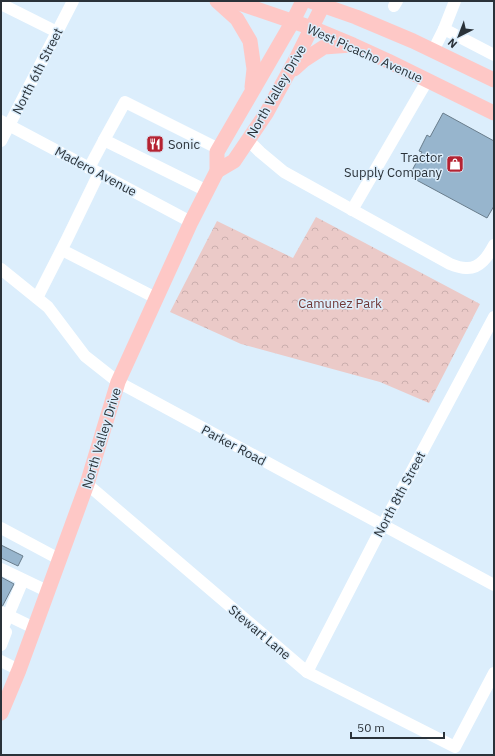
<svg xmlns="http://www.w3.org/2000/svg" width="495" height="756" font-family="'IBM Plex Sans',sans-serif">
  <defs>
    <pattern id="park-crowns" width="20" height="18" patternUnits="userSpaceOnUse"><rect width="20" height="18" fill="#ebcac8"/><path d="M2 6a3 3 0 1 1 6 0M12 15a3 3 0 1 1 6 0" fill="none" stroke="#caaead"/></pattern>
  </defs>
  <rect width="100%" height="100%" fill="#dceefc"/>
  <!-- park -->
  <polygon fill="url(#park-crowns)" points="316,217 480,304 429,403 380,382 241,344 170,312 217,221 293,258"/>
  <!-- building -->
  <g fill="#97b5cd" stroke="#697d8c">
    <polygon points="443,113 494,141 494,206 487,218 409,176 422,152 419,151 427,135 430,137"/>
    <polygon points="1,545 23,556 18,566 1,558"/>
    <polygon points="1,577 14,584 2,607 1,606"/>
  </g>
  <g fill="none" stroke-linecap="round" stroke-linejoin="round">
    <!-- minor -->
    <g stroke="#fff" stroke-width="12">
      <polyline points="1,4 57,32"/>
      <polyline points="394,6 397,1"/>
      <polyline points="444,29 455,1"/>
      <polyline points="433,51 444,29 494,55"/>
      <polyline points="1,121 191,222"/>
      <path d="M248,140L260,152L284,172L450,264C455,266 461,268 466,268C480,269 488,256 494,245"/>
      <polyline points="1,141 73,1"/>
      <polyline points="89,168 104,140"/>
      <polyline points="207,191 104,140 125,102 219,149"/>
      <polyline points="352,210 427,81"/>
      <polyline points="62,250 156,298"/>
      <polyline points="1,269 48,307 85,356 118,382 494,585"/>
      <polyline points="37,298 67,239 99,173"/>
      <polyline points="87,484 307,672 455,747 494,673"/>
      <polyline points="1,528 59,559"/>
      <polyline points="1,569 47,591"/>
      <polyline points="1,612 34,628"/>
      <polyline points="1,630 6,632 1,645"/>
      <polyline points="2,630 23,580"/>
      <polyline points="1,661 19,670"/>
      <polyline points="307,672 383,525 494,317"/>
    </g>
    <!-- major -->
    <g stroke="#fec8c6" stroke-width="15">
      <polyline points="217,1 237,19 250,41 254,69 252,87"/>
      <polyline points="233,1 312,28 353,45 388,61 494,113"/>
      <polyline points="313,2 356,17 413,41 494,80"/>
      <polyline points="294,69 304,60 324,47 351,45"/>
      <polyline points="217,171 234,161 267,112 297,57 325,1"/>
      <polyline points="1,713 19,670 87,484 118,382 191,222 217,171 217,152 293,21 303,1"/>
    </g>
  </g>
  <!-- icons -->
  <defs>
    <symbol id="restaurant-square" viewBox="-11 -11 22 22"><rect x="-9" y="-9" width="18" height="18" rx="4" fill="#b52332" stroke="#dceefc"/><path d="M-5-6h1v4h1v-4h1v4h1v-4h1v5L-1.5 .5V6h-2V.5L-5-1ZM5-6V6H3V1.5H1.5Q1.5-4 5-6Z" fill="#fff"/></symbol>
    <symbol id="shop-square" viewBox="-11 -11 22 22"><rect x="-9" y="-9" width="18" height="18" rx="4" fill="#b52332" stroke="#dceefc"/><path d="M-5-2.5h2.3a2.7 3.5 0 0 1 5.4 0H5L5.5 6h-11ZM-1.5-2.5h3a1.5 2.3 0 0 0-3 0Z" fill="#fff"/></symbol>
  </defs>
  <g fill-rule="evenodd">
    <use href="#restaurant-square" x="145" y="134" width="20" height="20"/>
    <use href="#shop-square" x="445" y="154" width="20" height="20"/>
  </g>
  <g text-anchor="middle" stroke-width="3" stroke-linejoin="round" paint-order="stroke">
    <!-- street labels -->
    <g font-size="13" fill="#2a3239" stroke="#dceefc">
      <text transform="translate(365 53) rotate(24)" y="5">West Picacho Avenue</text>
      <text transform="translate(37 71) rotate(-63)" y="5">North 6th Street</text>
      <text transform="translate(276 91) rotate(-60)" y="5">North Valley Drive</text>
      <text transform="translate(96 171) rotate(28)" y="5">Madero Avenue</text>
      <text transform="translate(101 438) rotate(-73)" y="5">North Valley Drive</text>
      <text transform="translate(234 445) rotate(28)" y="5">Parker Road</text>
      <text transform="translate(399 494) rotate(-62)" y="5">North 8th Street</text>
      <text transform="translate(260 632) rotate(40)" y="5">Stewart Lane</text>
    </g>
    <!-- poi labels -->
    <g font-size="13" fill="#2a3239" stroke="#dceefc" text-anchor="start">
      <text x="168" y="149">Sonic</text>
      <text x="442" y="162" text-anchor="end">Tractor<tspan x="442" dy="15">Supply Company</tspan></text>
    </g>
    <!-- park labels -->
    <g font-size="13" fill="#703938" stroke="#dceefc">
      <text x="340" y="308">Camunez Park</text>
    </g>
  </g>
  <!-- border -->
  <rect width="495" height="756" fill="none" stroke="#2a3239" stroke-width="4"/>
  <!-- north arrow -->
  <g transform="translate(459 36) rotate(222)" stroke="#dceefc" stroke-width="3" paint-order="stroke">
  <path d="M0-3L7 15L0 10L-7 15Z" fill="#2a3239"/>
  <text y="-6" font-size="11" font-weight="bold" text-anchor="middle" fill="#2a3239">N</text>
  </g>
  <!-- scale -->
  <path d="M351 732v6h93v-6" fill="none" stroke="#2a3239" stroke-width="2"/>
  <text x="357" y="732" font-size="12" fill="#2a3239" stroke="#dceefc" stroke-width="3" paint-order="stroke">50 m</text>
</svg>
